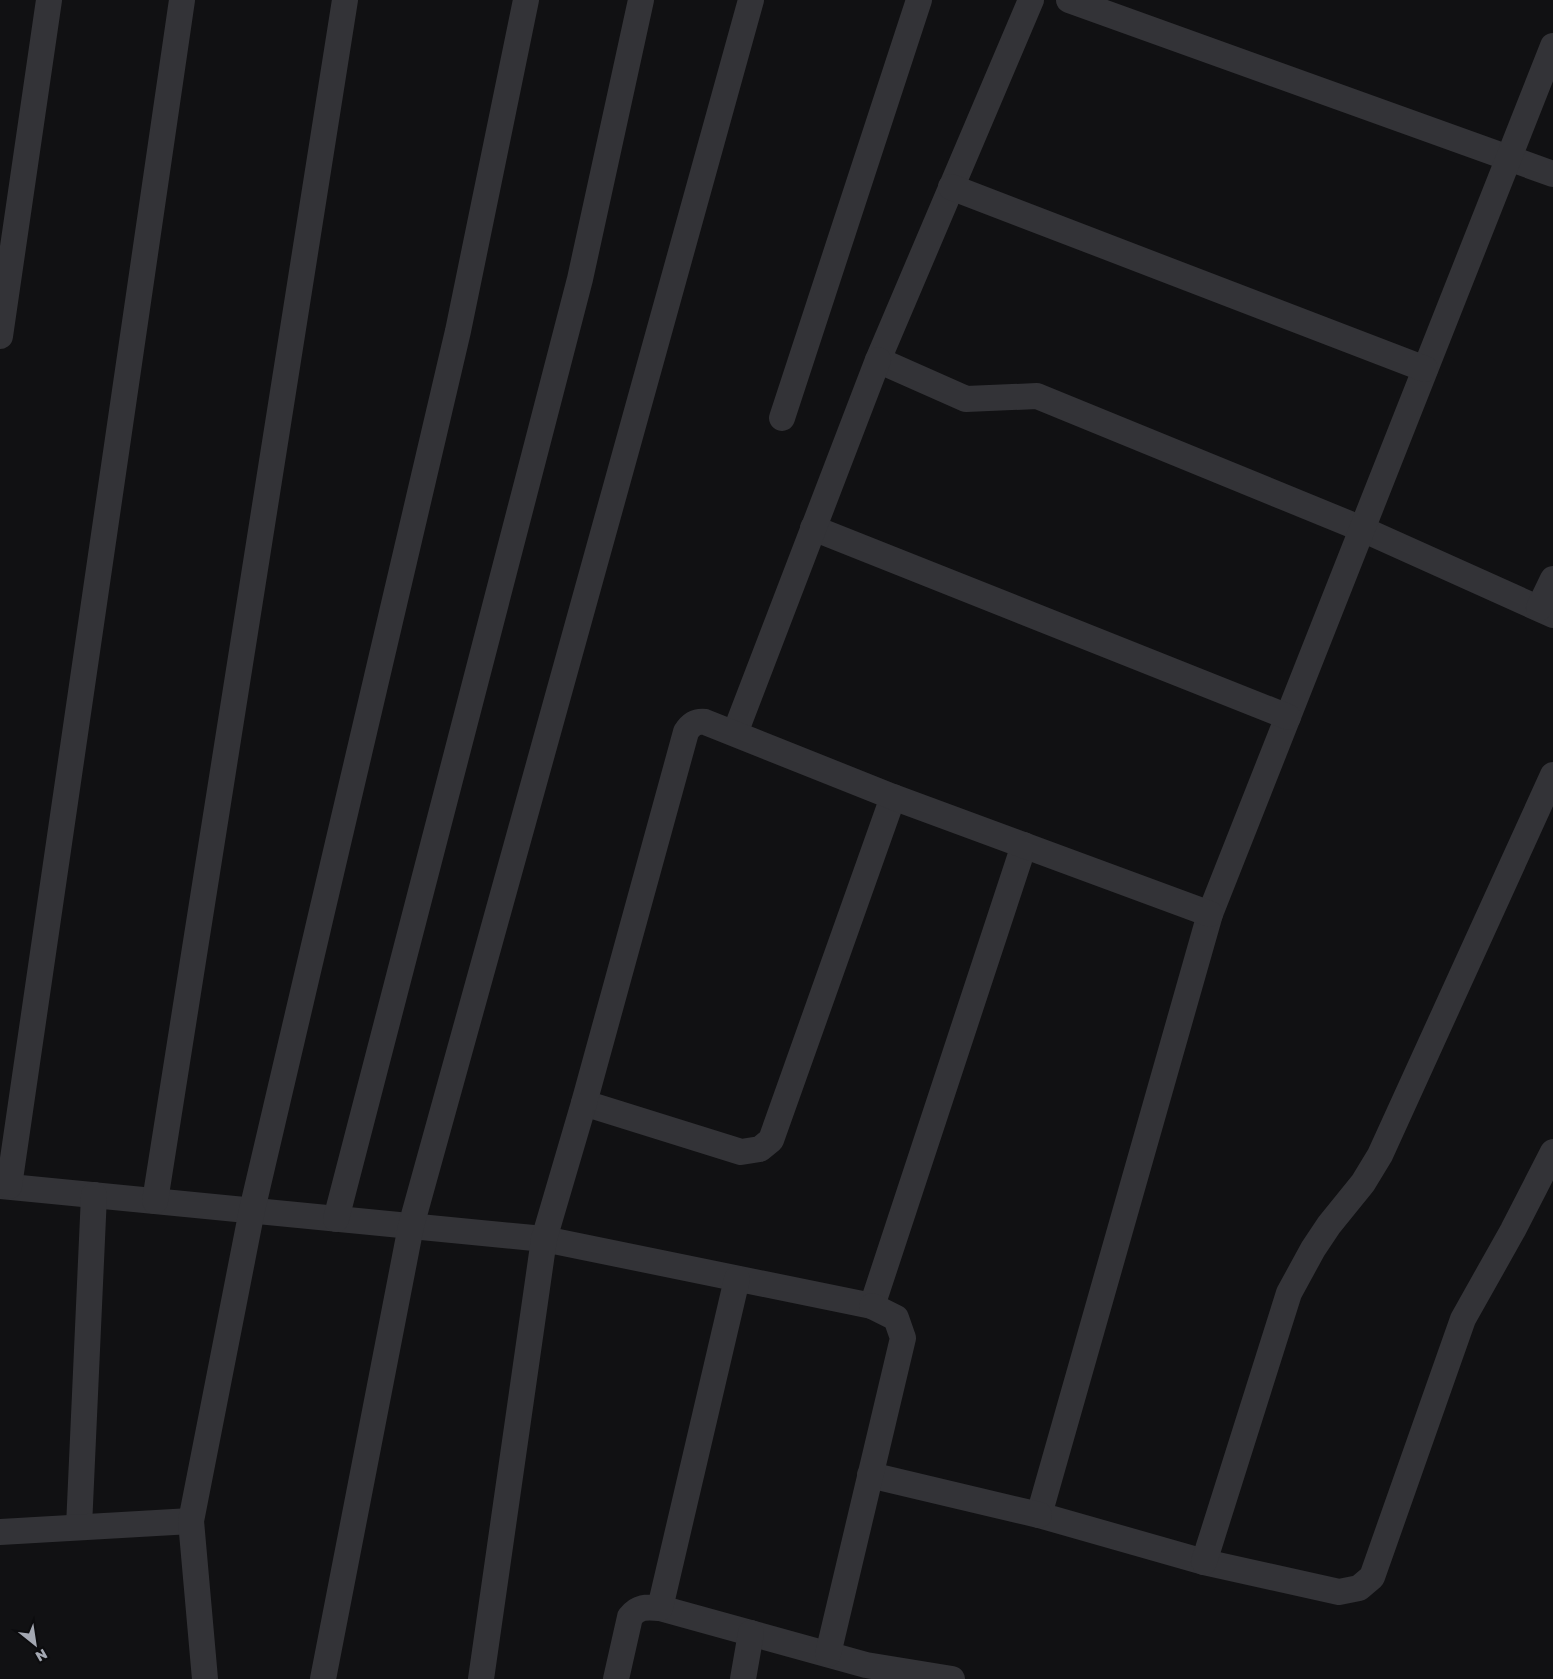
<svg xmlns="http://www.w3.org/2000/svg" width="1553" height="1679" font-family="'Golos Text',sans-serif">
  <rect width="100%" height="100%" fill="#111113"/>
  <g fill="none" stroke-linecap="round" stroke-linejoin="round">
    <!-- minor -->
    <g stroke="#333337" stroke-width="26">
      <polyline points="1031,0 878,360 966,399 1037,396 1362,529 1553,615"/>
      <polyline points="1069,0 1553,174"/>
      <polyline points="1553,46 1210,914 1039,1515 1204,1562 1339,1592 1359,1588 1372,1577 1463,1319 1513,1230 1553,1152"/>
      <polyline points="951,187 1425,369"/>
      <polyline points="0,336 49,0"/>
      <polyline points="782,418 919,0"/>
      <polyline points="813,528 1288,717"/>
      <polyline points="1539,608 1553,579"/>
      <polyline points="735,733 878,360"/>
      <polyline points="584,1103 741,1152 760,1149 771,1140 893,797"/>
      <polyline points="0,1186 544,1239 872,1306 1024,845"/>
      <polyline points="9,1186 182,0"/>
      <polyline points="155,1201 345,0"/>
      <polyline points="336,1219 580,279 641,0"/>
      <polyline points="870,1475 1039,1515"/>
      <polyline points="79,1527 94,1195"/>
      <polyline points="0,1532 191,1521"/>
      <polyline points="1204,1562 1289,1293 1313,1249 1329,1225 1363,1183 1380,1155 1553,775"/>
      <polyline points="660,1608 866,1665 952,1679"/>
      <polyline points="828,1654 903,1338 896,1318 872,1306"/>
      <polyline points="205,1679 191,1521 252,1210 458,331 526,0"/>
      <polyline points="323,1679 411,1226 751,0"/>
      <path d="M481,1679L544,1239L584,1103L686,732C691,724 696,721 705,722L893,797L1210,914"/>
      <path d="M616,1679L630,1617C638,1606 647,1607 660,1608L737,1279"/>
      <polyline points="743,1679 751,1633"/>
    </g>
  </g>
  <!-- north arrow -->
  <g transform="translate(35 1644) rotate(150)" stroke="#0c0c0e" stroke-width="4" paint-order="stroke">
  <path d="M0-4L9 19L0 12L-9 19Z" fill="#a4a8b2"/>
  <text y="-8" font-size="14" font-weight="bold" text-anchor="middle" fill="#a4a8b2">N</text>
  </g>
</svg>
